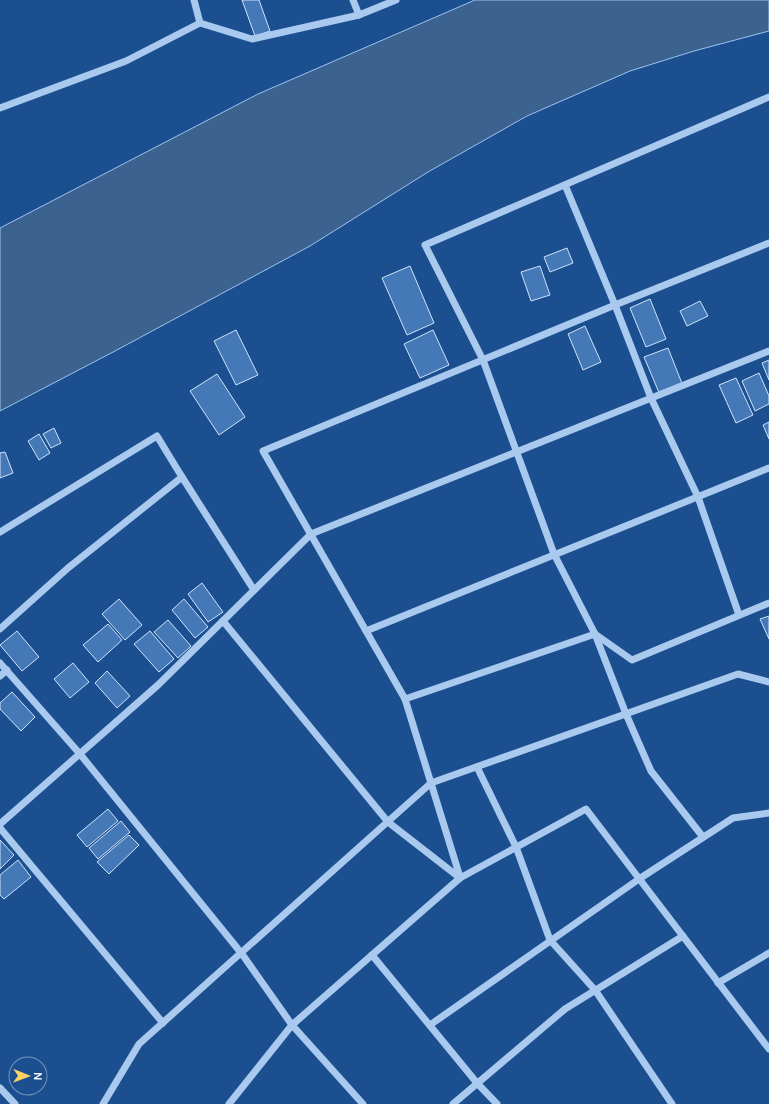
<svg xmlns="http://www.w3.org/2000/svg" width="769" height="1104" font-family="Manrope,sans-serif">
  <rect width="100%" height="100%" fill="#1b4f8f"/>
  <!-- water -->
  <polygon fill="#3c6290" stroke="#9cc4f0" points="475,0 769,0 769,31 694,51 630,71 527,116 428,172 310,246 115,351 0,411 0,228 258,94"/>
  <!-- building -->
  <g fill="#4478b7" stroke="#cfe3fa">
    <polygon points="242,0 259,0 270,31 255,36"/>
    <polygon points="567,248 573,263 550,272 544,257"/>
    <polygon points="410,266 434,323 407,335 382,278"/>
    <polygon points="540,266 550,295 531,301 521,272"/>
    <polygon points="650,299 666,339 646,347 630,308"/>
    <polygon points="700,301 708,316 687,326 680,311"/>
    <polygon points="585,326 601,362 583,370 568,334"/>
    <polygon points="236,330 258,375 236,385 214,341"/>
    <polygon points="433,330 449,365 420,378 404,344"/>
    <polygon points="668,348 683,386 660,395 644,357"/>
    <polygon points="769,360 769,380 762,363"/>
    <polygon points="759,373 769,396 769,404 755,411 742,381"/>
    <polygon points="217,374 245,417 219,435 190,391"/>
    <polygon points="736,378 753,415 736,423 719,385"/>
    <polygon points="769,422 769,439 763,425"/>
    <polygon points="54,428 61,443 51,448 43,434"/>
    <polygon points="39,434 50,453 39,460 28,441"/>
    <polygon points="5,452 13,473 0,478 0,453"/>
    <polygon points="202,583 223,612 208,622 188,594"/>
    <polygon points="119,599 142,625 125,640 102,614"/>
    <polygon points="184,599 208,627 195,638 172,610"/>
    <polygon points="769,616 769,639 760,619"/>
    <polygon points="168,620 191,646 178,658 154,632"/>
    <polygon points="108,624 122,640 98,662 83,645"/>
    <polygon points="17,631 39,657 22,671 0,645"/>
    <polygon points="150,631 174,659 159,672 134,644"/>
    <polygon points="73,663 89,682 70,698 54,679"/>
    <polygon points="107,671 130,696 117,708 95,683"/>
    <polygon points="12,692 35,717 21,731 0,709 0,703"/>
    <polygon points="108,809 118,821 87,847 77,835"/>
    <polygon points="121,821 130,832 98,859 89,848"/>
    <polygon points="129,835 139,845 109,874 97,862"/>
    <polygon points="0,840 14,855 0,869"/>
    <polygon points="18,860 31,877 4,899 0,895 0,875"/>
  </g>
  <g fill="none" stroke-linecap="round" stroke-linejoin="round">
    <!-- minor -->
    <g stroke="#a9c9ee" stroke-width="7">
      <polyline points="194,0 200,23 252,39 359,15 396,0"/>
      <polyline points="353,0 359,15"/>
      <polyline points="0,108 126,61 200,23"/>
      <polyline points="565,185 615,305 651,398 698,497 739,615"/>
      <polyline points="769,243 615,305 263,451 405,699 595,634 632,660 769,603"/>
      <polyline points="0,532 157,436 182,477"/>
      <polyline points="223,621 388,822 460,878"/>
      <polyline points="0,629 68,568 182,477 254,590"/>
      <polyline points="366,631 769,468"/>
      <polyline points="0,663 80,754 242,954 292,1025 363,1104"/>
      <polyline points="0,676 7,670"/>
      <polyline points="405,699 460,877"/>
      <polyline points="477,767 516,847 550,940 595,990 672,1104"/>
      <polyline points="0,824 158,685 311,534 769,351"/>
      <polyline points="0,828 163,1023"/>
      <polyline points="703,837 651,771 626,714 595,634 554,554 483,360 425,245 769,97"/>
      <polyline points="372,955 477,1083 497,1104"/>
      <polyline points="718,983 769,953"/>
      <polyline points="430,1025 639,879 733,818 769,813"/>
      <polyline points="0,1088 15,1104"/>
      <polyline points="103,1104 139,1044 431,783 738,674 769,682"/>
      <polyline points="229,1104 292,1025 460,878 586,809 769,1049"/>
      <polyline points="453,1104 565,1009 683,936"/>
    </g>
  </g>
  <!-- north arrow -->
  <g transform="translate(28 1076) rotate(91)"><circle r="19" fill="#1b4f8f" stroke="#7695bc"/>
  <path d="M0-3L7 15L0 10L-7 15Z" fill="#ffd166"/>
  <text y="-6" font-size="11" font-weight="bold" text-anchor="middle" fill="#ffffff">N</text>
  </g>
</svg>
